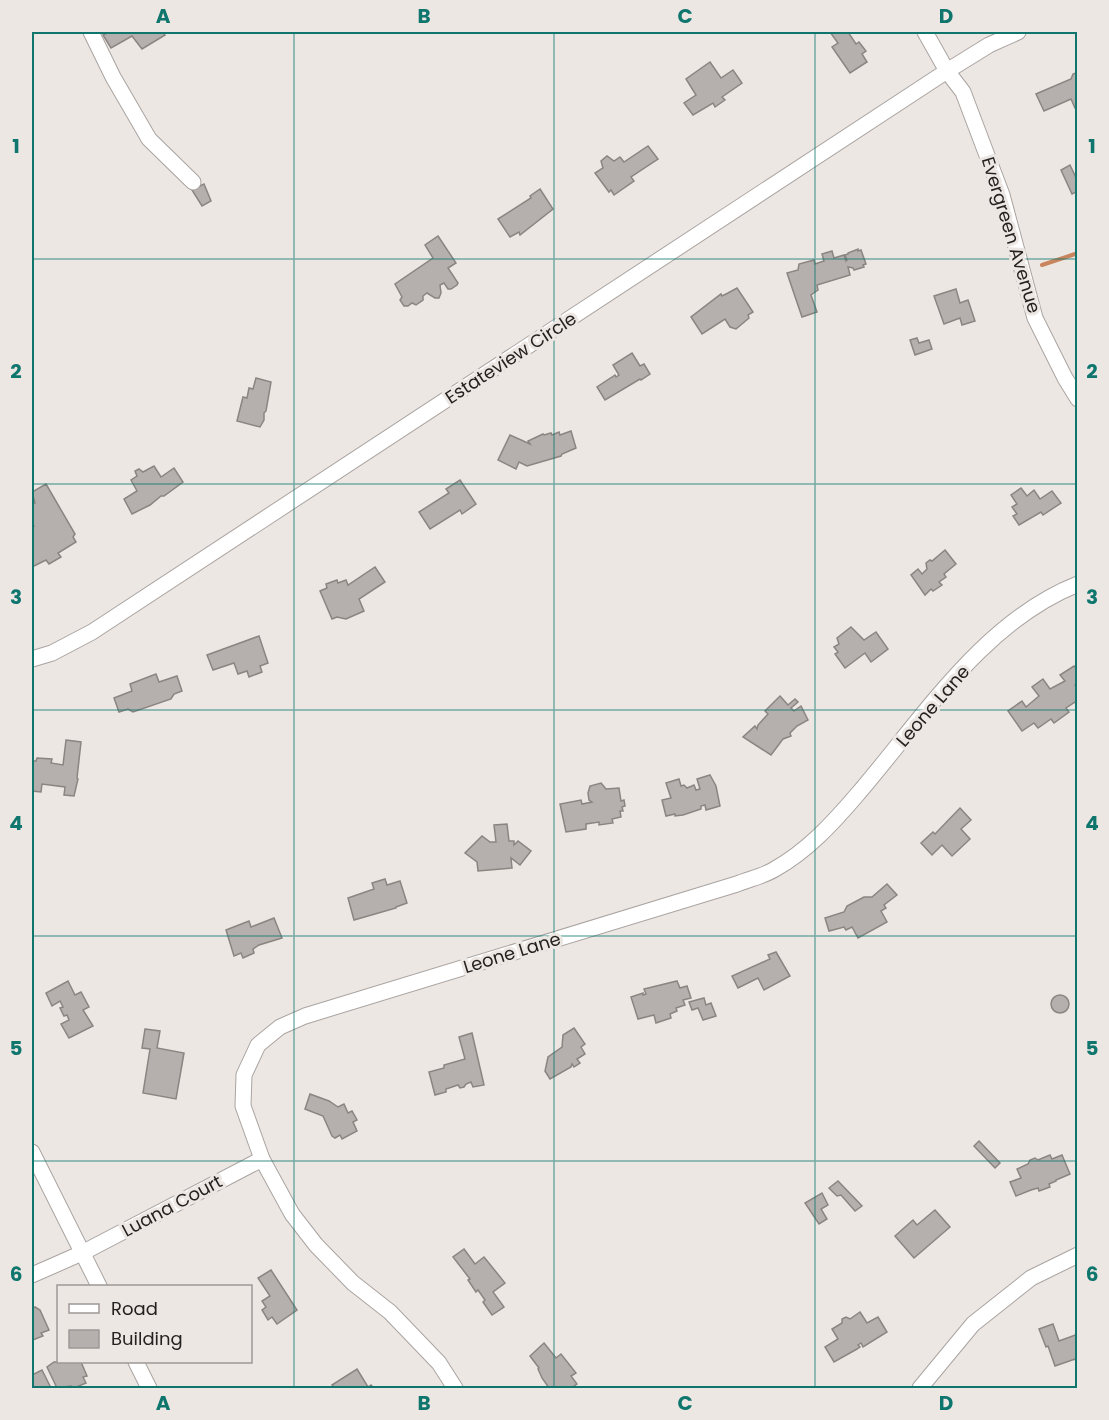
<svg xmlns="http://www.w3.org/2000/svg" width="1109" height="1420" font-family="Poppins,sans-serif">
  <rect width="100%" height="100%" fill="#ede7e4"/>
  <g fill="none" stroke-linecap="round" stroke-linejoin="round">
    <!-- stream -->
    <polyline stroke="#c8855e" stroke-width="4" points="1042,265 1078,253"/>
  </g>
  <!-- building -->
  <g fill="#b5b0ad" stroke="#8b8582" stroke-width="1.5">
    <polygon points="109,32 162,32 165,35 142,49 132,36 111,48 103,35"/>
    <polygon points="830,32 848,32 856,44 859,42 866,51 862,54 867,62 850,73 832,47 838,43"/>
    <polygon points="710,62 721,78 733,70 742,83 722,97 725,100 715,107 713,103 693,115 684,103 696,95 686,79"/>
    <polygon points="1078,72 1078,107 1075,108 1071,99 1044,111 1036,94 1071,79 1073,74"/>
    <polygon points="648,146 658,159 631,177 634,181 614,195 611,190 609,192 595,173 603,168 601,161 607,156 614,161 620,157 624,162"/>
    <polygon points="1070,165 1078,182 1078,191 1072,194 1061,170"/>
    <polygon points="204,184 211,201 202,206 192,190"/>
    <polygon points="540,189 553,209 520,235 519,232 510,237 498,219 531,198 530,196"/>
    <polygon points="438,236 456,263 448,268 458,283 457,285 451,289 448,289 444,283 440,285 441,293 439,298 435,298 427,293 423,296 423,300 416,305 412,303 408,306 404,306 400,300 402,297 395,284 433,258 425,245"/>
    <polygon points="858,249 858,251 861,250 866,264 863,265 864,267 854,270 853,268 848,267 850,275 817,285 818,290 811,295 817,312 802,317 787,273 798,270 799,264 814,260 815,264 824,261 822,254 832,251 834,258 844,255 846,261 847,260 845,255 848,254 848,253"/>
    <polygon points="737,288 753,312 748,315 749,318 736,329 730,327 725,319 702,334 691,317 721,294 722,296 728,293"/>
    <polygon points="956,289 960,303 968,300 975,321 962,325 960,318 944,324 934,296"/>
    <polygon points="917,338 919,343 929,340 932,349 915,355 910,340"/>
    <polygon points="632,353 640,366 644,364 650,374 641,380 640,379 605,400 597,387 615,375 616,377 619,375 613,365"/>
    <polygon points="256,378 271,382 266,411 264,413 264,420 260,427 237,421 243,397 247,398 249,388 253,389"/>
    <polygon points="571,431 576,448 562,454 561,456 527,466 519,462 516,469 498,460 510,435 530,444 528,441 543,434 544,435 551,433 552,435 559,432 560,435"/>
    <polygon points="154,466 161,477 174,468 183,482 164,496 161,496 150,505 132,514 124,499 137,491 131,480 137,476 135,471 139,469 143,472"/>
    <polygon points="460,480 476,504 462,514 460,510 430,529 419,512 449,493 446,489"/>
    <polygon points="46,484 75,534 73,537 76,542 58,553 61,557 49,564 46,560 32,567 32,527 34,526 32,524 32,505 35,503 32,492"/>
    <polygon points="1021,488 1027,496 1034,490 1040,499 1052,491 1061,503 1043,515 1041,512 1019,525 1013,516 1017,514 1012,507 1017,504 1011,495"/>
    <polygon points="945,550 956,564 944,574 946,577 939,582 942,585 933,591 931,589 925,595 911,575 918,569 922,574 927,569 926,563 930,560 932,561"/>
    <polygon points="375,567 385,582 359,599 364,611 346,619 337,617 332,619 320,591 327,588 326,584 337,580 338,583 346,580 348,585"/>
    <polygon points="851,627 864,640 876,632 888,649 871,662 865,653 845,668 835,654 838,652 834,647 839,644 837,638"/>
    <polygon points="259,636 268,663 260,666 262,672 249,677 247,671 238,674 234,663 213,670 207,655"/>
    <polygon points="1074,666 1078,671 1078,683 1075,685 1078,688 1078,700 1066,708 1069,712 1054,723 1051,719 1038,728 1034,723 1022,731 1008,711 1022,701 1026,707 1039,696 1032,687 1043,679 1050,689 1065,681 1060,675"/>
    <polygon points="156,674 159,682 177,676 182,691 174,694 171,699 133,712 128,709 119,712 114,698 132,691 130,684"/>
    <polygon points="780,696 788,705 795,699 798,702 791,708 794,711 801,706 808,720 797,726 790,733 791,736 783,739 771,755 743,737 755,726 757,729 758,725 768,714 765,711"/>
    <polygon points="66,740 81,742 77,778 78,779 74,796 64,795 65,787 42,784 41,792 32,791 33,761 36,761 37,758 52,759 51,763 63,765"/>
    <polygon points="710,775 716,786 720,806 706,810 705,805 701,806 701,809 683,815 675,816 675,814 666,816 662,800 671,798 666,783 679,779 681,786 684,785 687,788 694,785 696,790 700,789 697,779"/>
    <polygon points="601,783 606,789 619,788 621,801 624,800 625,806 622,807 623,811 620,811 621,817 612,819 613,823 599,825 599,822 586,824 586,829 566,832 560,804 581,800 582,804 592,802 589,800 588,793 590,786"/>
    <polygon points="960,808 971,820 961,829 970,839 952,856 942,845 932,855 921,843 933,832 935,834"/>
    <polygon points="507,824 509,841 514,841 514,845 518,841 531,851 520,865 511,858 512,868 478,871 477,862 465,853 482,836 490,842 496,842 494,825"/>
    <polygon points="385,879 387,885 400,881 407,903 396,907 396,908 354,920 348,898 374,889 372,883"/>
    <polygon points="887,884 897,895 884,905 886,908 881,911 887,922 858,938 852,927 846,930 844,927 829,931 825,918 844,912 847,906 864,897 872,897"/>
    <polygon points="274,918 282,938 259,945 253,949 254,953 243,958 241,953 234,956 226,930 249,921 251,927"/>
    <polygon points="776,952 790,976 764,990 758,978 738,988 732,976 770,959 768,955"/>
    <polygon points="68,981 75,995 81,992 89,1007 83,1010 93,1026 69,1038 61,1024 69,1020 67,1015 64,1016 60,1008 63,1007 60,1001 52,1006 46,993"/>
    <polygon points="677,981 680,988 687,986 691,998 683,1000 685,1005 676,1008 677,1011 670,1014 671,1018 656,1023 654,1015 638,1019 631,997 643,993 643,995 646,994 644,989"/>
    <circle cx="1060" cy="1004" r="9"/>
    <polygon points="704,998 706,1005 711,1003 716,1016 703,1020 698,1008 692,1010 689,1002"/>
    <polygon points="574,1028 585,1044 581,1047 585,1054 577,1059 580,1063 574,1067 572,1064 571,1067 550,1079 545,1071 548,1057 562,1047 563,1035"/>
    <polygon points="145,1029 160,1031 157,1048 184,1053 176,1099 143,1093 150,1049 142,1048"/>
    <polygon points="472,1033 484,1085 473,1087 471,1082 466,1084 464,1087 460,1088 458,1085 446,1089 446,1092 435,1095 429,1072 444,1068 444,1065 465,1059 459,1037"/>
    <polygon points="310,1094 329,1101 338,1107 344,1104 348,1113 352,1111 357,1120 353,1122 357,1131 342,1139 340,1135 335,1138 332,1136 323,1116 305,1109"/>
    <polygon points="979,1141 1000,1163 995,1168 974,1146"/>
    <polygon points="1050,1155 1052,1159 1062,1155 1070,1174 1056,1180 1056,1181 1049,1184 1050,1187 1039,1191 1038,1188 1031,1190 1016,1196 1010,1182 1021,1178 1017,1169 1028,1164 1030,1160 1035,1158 1038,1160"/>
    <polygon points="838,1181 862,1206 855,1211 841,1195 837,1196 829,1188"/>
    <polygon points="822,1193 828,1205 821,1209 827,1219 819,1224 805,1203"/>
    <polygon points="935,1210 950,1227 914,1258 895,1236 913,1220 917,1225"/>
    <polygon points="464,1249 475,1264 484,1257 505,1283 493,1292 504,1307 492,1315 483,1302 485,1300 478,1290 476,1292 468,1280 470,1279 453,1257"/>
    <polygon points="271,1270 297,1310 277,1324 272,1317 268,1320 262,1310 266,1307 262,1301 270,1296 258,1278"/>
    <polygon points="35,1307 40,1310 49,1330 41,1333 43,1336 33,1340 32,1309"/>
    <polygon points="860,1312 867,1323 878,1317 887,1332 863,1347 861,1343 858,1345 860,1347 857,1349 834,1362 825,1347 838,1339 832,1329 842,1323 842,1319 846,1317 850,1319"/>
    <polygon points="1053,1324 1059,1341 1078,1334 1078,1368 1075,1359 1055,1366 1048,1346 1046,1347 1039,1329"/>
    <polygon points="544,1343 556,1358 561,1354 576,1373 571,1376 577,1384 574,1386 574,1388 549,1388 542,1378 538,1369 539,1368 530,1356"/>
    <polygon points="54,1362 81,1362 87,1376 83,1377 86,1383 74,1388 71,1386 57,1388 47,1367"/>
    <polygon points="357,1369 368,1387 371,1385 374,1388 335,1388 332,1385"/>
    <polygon points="42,1370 51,1388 32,1388 32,1375"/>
  </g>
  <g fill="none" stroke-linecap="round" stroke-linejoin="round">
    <defs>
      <g id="minor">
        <polyline points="91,32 113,77 149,139 193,182"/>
        <polyline points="925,32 947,71 963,92 1002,195 1035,318 1065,378 1078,399"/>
        <polyline points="32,659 52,653 92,632 947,71 989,45 1018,32"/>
        <polyline points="32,1152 99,1286"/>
        <polyline points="32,1275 82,1253 262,1159"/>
        <polyline points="136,1362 149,1388"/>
        <path d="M455,1388L439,1363L390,1312L353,1283L316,1245L292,1214L262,1159L243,1106L244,1075L258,1045L280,1027L305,1016L737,884C749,879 764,876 775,869C807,851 832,824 856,796C921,721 982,622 1078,584"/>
        <polyline points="920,1388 973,1324 1031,1278 1078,1255"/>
      </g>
    </defs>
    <!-- minor casing -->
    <use href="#minor" stroke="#aaa4a1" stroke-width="17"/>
    <!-- minor -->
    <use href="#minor" stroke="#fff" stroke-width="15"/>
  </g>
  <!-- grid -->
  <path fill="none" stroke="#0f766e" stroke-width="1.5" stroke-opacity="0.55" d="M294,32V1388M554,32V1388M815,32V1388M32,259H1078M32,484H1078M32,710H1078M32,936H1078M32,1161H1078"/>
  <g text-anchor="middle" stroke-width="6" stroke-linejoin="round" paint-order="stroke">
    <!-- street labels -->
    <g font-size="18" fill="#242220" stroke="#ede7e4">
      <text transform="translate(1011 235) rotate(73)" y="6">Evergreen Avenue</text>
      <text transform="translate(511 358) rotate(-33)" y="6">Estateview Circle</text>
      <text transform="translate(933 706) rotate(-49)" y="6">Leone Lane</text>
      <text transform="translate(512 953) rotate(-17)" y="6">Leone Lane</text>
      <text transform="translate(172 1206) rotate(-28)" y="6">Luana Court</text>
    </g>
  </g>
  <!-- border -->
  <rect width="1109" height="1420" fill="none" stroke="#ede7e4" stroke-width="66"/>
  <!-- legend -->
  <rect x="57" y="1285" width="195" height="78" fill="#ede7e4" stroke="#9d9896" stroke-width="1.5"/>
  <rect x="69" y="1304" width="30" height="9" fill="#ffffff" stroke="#9d9896" stroke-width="1.5"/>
  <text x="111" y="1315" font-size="18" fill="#242220">Road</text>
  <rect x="69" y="1330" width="30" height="18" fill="#b5b0ad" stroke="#9d9896" stroke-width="1.5"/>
  <text x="111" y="1345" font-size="18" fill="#242220">Building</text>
  <rect x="33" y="33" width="1043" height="1354" fill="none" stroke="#0f766e" stroke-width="2"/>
  <g font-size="20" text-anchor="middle" font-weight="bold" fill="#0f766e">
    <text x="163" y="23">A</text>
    <text x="424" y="23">B</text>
    <text x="685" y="23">C</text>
    <text x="946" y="23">D</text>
    <text x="16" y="153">1</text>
    <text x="1092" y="153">1</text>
    <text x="16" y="378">2</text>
    <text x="1092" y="378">2</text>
    <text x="16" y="604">3</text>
    <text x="1092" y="604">3</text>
    <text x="16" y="830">4</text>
    <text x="1092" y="830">4</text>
    <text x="16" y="1055">5</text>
    <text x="1092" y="1055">5</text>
    <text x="16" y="1281">6</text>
    <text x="1092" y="1281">6</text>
    <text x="163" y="1410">A</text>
    <text x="424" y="1410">B</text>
    <text x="685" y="1410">C</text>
    <text x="946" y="1410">D</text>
  </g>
</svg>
